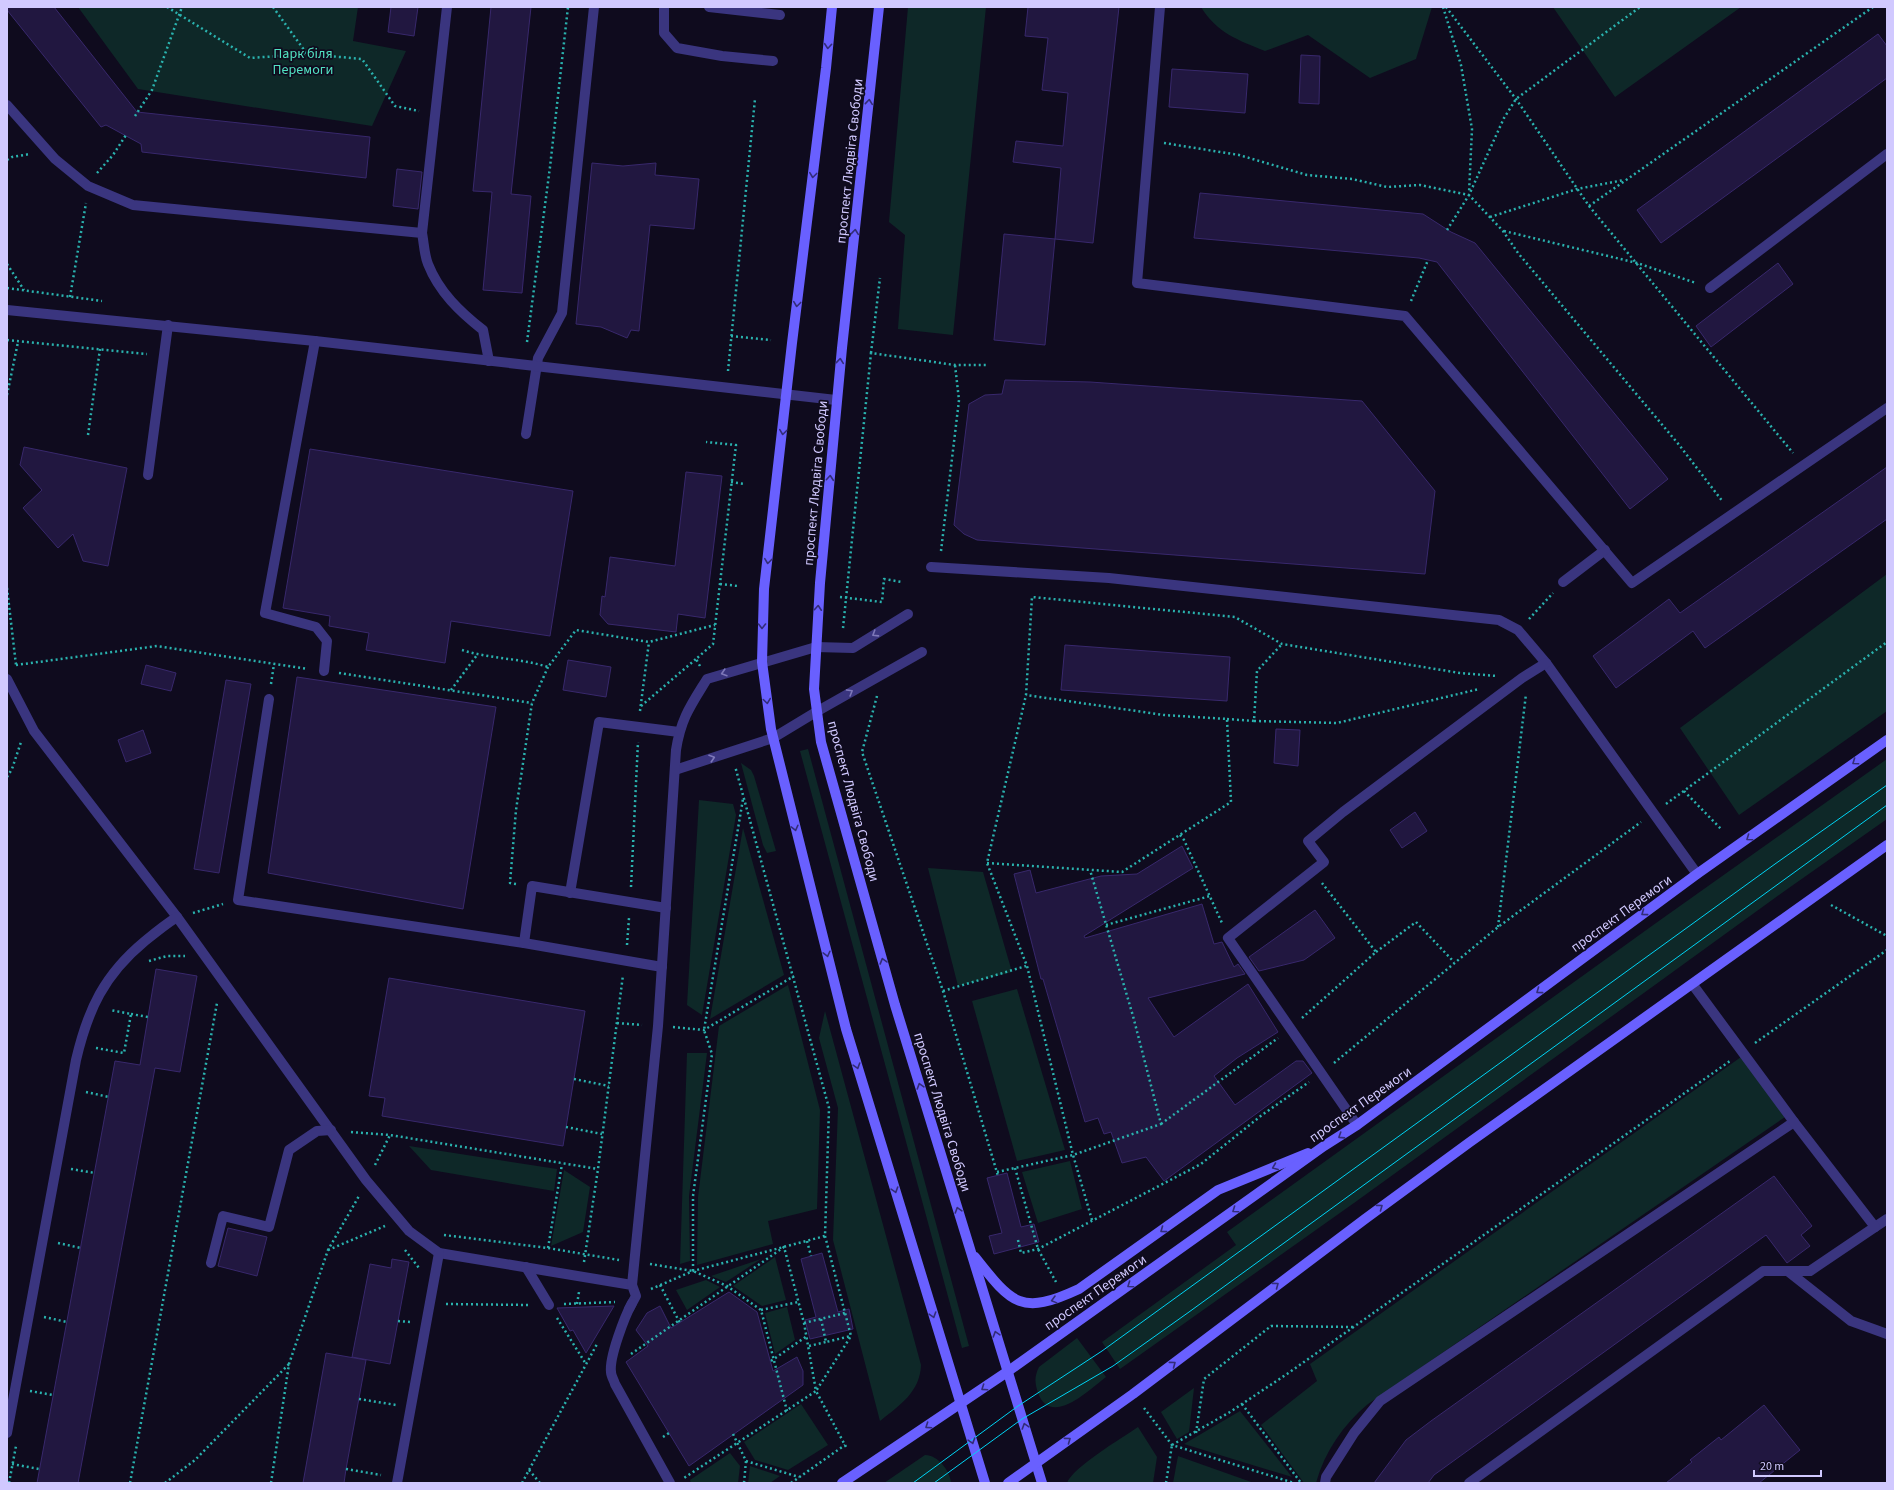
<svg xmlns="http://www.w3.org/2000/svg" width="1894" height="1490" font-family="'Source Sans 3',sans-serif">
  <rect width="100%" height="100%" fill="#0f0b1e"/>
  <!-- green -->
  <g fill="#0e2828">
    <polygon points="78,7 358,7 353,41 406,51 372,126 138,89"/>
    <polygon points="908,7 986,7 953,335 898,329 905,235 889,222"/>
    <path d="M1201,7H1432L1416,59L1370,78L1308,35L1265,51C1238,40 1217,33 1201,7Z"/>
    <polygon points="1553,7 1741,7 1615,97"/>
    <polygon points="1887,574 1887,711 1739,815 1680,728"/>
    <polygon points="808,749 969,1346 962,1348 800,751"/>
    <polygon points="1887,759 1887,819 1786,890 1354,1203 1120,1369 1102,1342 1236,1245 1227,1232 1656,923"/>
    <polygon points="741,763 751,770 754,776 776,851 767,853 763,845"/>
    <polygon points="699,800 733,804 736,815 702,1015 687,1005"/>
    <polygon points="743,828 784,975 710,1019"/>
    <polygon points="928,868 983,872 1012,972 958,986"/>
    <polygon points="788,985 820,1110 817,1209 768,1221 773,1244 697,1265 698,1197 719,1026"/>
    <polygon points="1017,989 1065,1150 1017,1161 972,1001"/>
    <path d="M825,1011L921,1365C920,1392 900,1405 880,1421L833,1240L838,1108L819,1038Z"/>
    <polygon points="687,1053 707,1053 689,1196 690,1261 680,1264"/>
    <path d="M1741,1057L1785,1117L1368,1404C1343,1425 1325,1451 1316,1483H1304L1261,1425L1317,1381L1310,1364Z"/>
    <polygon points="409,1146 557,1169 554,1191 431,1170"/>
    <polygon points="1070,1161 1082,1209 1038,1223 1022,1172"/>
    <polygon points="564,1170 590,1187 583,1232 551,1246"/>
    <polygon points="775,1257 786,1300 762,1306 733,1286"/>
    <polygon points="761,1259 726,1282 711,1276"/>
    <polygon points="706,1280 720,1287 687,1310 676,1290"/>
    <polygon points="787,1307 795,1340 775,1354 765,1313"/>
    <path d="M1077,1338L1106,1377C1090,1389 1051,1428 1038,1393C1035,1383 1034,1377 1039,1367Z"/>
    <polygon points="1194,1388 1189,1432 1177,1439 1161,1412"/>
    <polygon points="801,1404 828,1445 788,1470 755,1460 744,1442"/>
    <polygon points="1240,1411 1292,1477 1184,1444"/>
    <path d="M1138,1427L1157,1457L1153,1483H1067C1073,1467 1122,1438 1138,1427Z"/>
    <polygon points="730,1453 740,1466 738,1483 691,1483 690,1480"/>
    <path d="M925,1455C938,1455 950,1471 951,1483H884Z"/>
    <polygon points="1178,1456 1254,1483 1173,1483"/>
    <polygon points="750,1466 780,1476 770,1483 748,1483"/>
  </g>
  <!-- building -->
  <g fill="#211740" stroke="#38286c">
    <polygon points="7,7 54,7 137,112 370,137 366,178 142,152 141,144 106,125 101,127 7,10"/>
    <polygon points="391,7 418,7 414,36 388,32"/>
    <polygon points="491,7 531,7 511,194 531,196 522,293 483,290 492,192 473,191"/>
    <polygon points="1028,7 1119,7 1093,243 1055,239 1061,168 1013,162 1016,141 1063,146 1068,93 1042,90 1048,38 1025,36"/>
    <polygon points="1878,34 1887,46 1887,78 1661,243 1637,210"/>
    <polygon points="1301,55 1320,56 1319,104 1299,103"/>
    <polygon points="1172,69 1248,74 1245,113 1169,107"/>
    <polygon points="592,163 623,166 656,163 655,175 699,179 694,229 650,225 639,331 631,330 627,338 601,327 576,324"/>
    <polygon points="397,169 422,172 418,209 393,206"/>
    <polygon points="1200,193 1423,214 1451,232 1475,243 1668,479 1630,509 1437,262 1419,258 1194,238"/>
    <polygon points="1004,234 1055,239 1045,345 994,340"/>
    <polygon points="1778,263 1793,284 1711,347 1696,326"/>
    <polygon points="1005,380 1090,382 1362,401 1435,491 1425,574 977,540 964,534 954,525 969,404 985,395 1002,394"/>
    <polygon points="24,447 127,468 108,566 83,561 73,534 58,548 23,508 42,490 20,465"/>
    <polygon points="310,449 573,491 550,636 451,621 445,663 366,650 369,633 329,626 330,616 283,608"/>
    <polygon points="1887,467 1887,519 1705,648 1693,631 1616,688 1593,656 1669,599 1680,613"/>
    <polygon points="686,472 722,476 705,618 678,614 676,632 608,624 600,615 602,596 605,597 610,557 675,566"/>
    <polygon points="1065,645 1230,657 1227,701 1061,690"/>
    <polygon points="568,660 611,667 606,697 563,690"/>
    <polygon points="146,665 176,673 171,691 141,684"/>
    <polygon points="297,677 496,707 463,909 268,873"/>
    <polygon points="226,680 251,684 219,873 194,869"/>
    <polygon points="1276,729 1300,730 1298,766 1274,763"/>
    <polygon points="143,730 151,753 126,762 118,740"/>
    <polygon points="1415,812 1427,831 1402,848 1390,830"/>
    <polygon points="1182,846 1193,868 1084,936 1085,938 1202,904 1214,944 1222,942 1234,967 1238,964 1245,974 1148,998 1174,1037 1248,984 1278,1032 1237,1058 1214,1076 1235,1105 1296,1061 1303,1061 1312,1073 1164,1181 1146,1157 1122,1163 1111,1132 1104,1134 1098,1118 1085,1122 1043,979 1041,979 1014,874 1030,870 1036,893 1101,876 1137,874"/>
    <polygon points="1315,910 1335,938 1304,960 1259,971 1249,957"/>
    <polygon points="156,969 197,976 180,1072 155,1068 78,1483 37,1483 115,1061 140,1065"/>
    <polygon points="389,978 585,1011 563,1146 382,1116 385,1098 369,1096"/>
    <polygon points="1007,1173 1021,1227 1034,1224 1039,1242 994,1254 989,1236 1002,1233 987,1178"/>
    <polygon points="1774,1176 1812,1226 1801,1235 1810,1246 1787,1263 1766,1235 1434,1475 1428,1483 1374,1483 1406,1440 1431,1421"/>
    <polygon points="228,1228 267,1237 257,1276 218,1266"/>
    <polygon points="822,1253 838,1312 849,1309 853,1329 810,1339 805,1320 816,1317 801,1259"/>
    <polygon points="392,1259 409,1262 390,1364 352,1357 370,1264 391,1268"/>
    <polygon points="729,1292 757,1312 773,1371 797,1357 803,1371 803,1385 689,1466 626,1362 648,1346 636,1330 647,1313 660,1306 671,1328"/>
    <polygon points="614,1306 586,1353 573,1330 570,1331 557,1308"/>
    <polygon points="326,1353 366,1360 346,1469 344,1483 303,1483"/>
    <polygon points="1764,1405 1800,1450 1759,1483 1666,1483 1692,1462 1690,1460 1719,1437 1721,1440"/>
  </g>
  <g fill="none" stroke-linecap="round" stroke-linejoin="round">
    <!-- path -->
    <g stroke="#2ab2ae" stroke-width="2.5" stroke-dasharray="2 3" stroke-linecap="butt">
      <polyline points="167,7 250,58 307,54"/>
      <polyline points="273,7 307,54 362,59 395,106 419,111"/>
      <polyline points="1443,7 1461,65 1472,129 1469,193"/>
      <polyline points="1446,7 1516,99 1589,206 1793,453"/>
      <polyline points="135,116 152,90 182,7"/>
      <polyline points="1164,143 1239,155 1307,175 1352,179 1387,187 1420,185 1469,195 1503,231 1518,253 1680,446 1723,502"/>
      <polyline points="7,160 12,157 30,154"/>
      <polyline points="97,173 113,155 126,135"/>
      <polyline points="1589,206 1873,7"/>
      <polyline points="1490,217 1577,189 1624,180"/>
      <polyline points="1447,230 1469,195 1504,118 1516,99 1640,7"/>
      <polyline points="1504,231 1637,263 1696,283"/>
      <polyline points="7,264 24,290"/>
      <polyline points="7,288 102,301"/>
      <polyline points="70,297 86,203"/>
      <polyline points="1411,301 1428,260"/>
      <polyline points="731,336 771,340"/>
      <polyline points="7,340 147,354"/>
      <polyline points="527,342 550,167 568,7"/>
      <polyline points="871,353 880,278"/>
      <polyline points="728,371 755,99"/>
      <polyline points="7,395 18,342"/>
      <polyline points="88,435 100,349"/>
      <polyline points="731,482 745,484"/>
      <polyline points="941,551 959,400 955,365"/>
      <polyline points="720,584 738,586"/>
      <polyline points="7,588 16,665"/>
      <polyline points="840,597 882,602 884,579 902,582"/>
      <polyline points="1529,619 1553,593"/>
      <polyline points="843,628 871,353 955,365 988,365"/>
      <path d="M462,650C490,659 520,658 548,667L576,630L649,642L715,625"/>
      <polyline points="16,665 157,646 308,669"/>
      <polyline points="700,666 696,659 713,644 736,445 706,442"/>
      <polyline points="339,673 532,703"/>
      <polyline points="271,684 274,664"/>
      <polyline points="451,690 477,655"/>
      <polyline points="877,696 862,752 943,991 998,1176"/>
      <polyline points="641,706 696,659"/>
      <polyline points="640,711 649,642"/>
      <polyline points="1227,719 1254,721 1257,671 1282,644"/>
      <polyline points="1254,721 1337,723 1479,689"/>
      <polyline points="7,777 12,769 21,742"/>
      <polyline points="1684,791 1722,830"/>
      <polyline points="1666,804 1887,642"/>
      <polyline points="1180,835 1184,840 1222,923"/>
      <polyline points="987,863 1122,872 1231,802 1227,719 1164,715 1026,695"/>
      <polyline points="516,884 510,883 516,810 532,703 548,667"/>
      <polyline points="631,887 638,742"/>
      <polyline points="1831,905 1887,936"/>
      <polyline points="193,913 223,904"/>
      <polyline points="1106,925 1210,896"/>
      <polyline points="1498,927 1526,694"/>
      <polyline points="627,945 629,918"/>
      <polyline points="1376,952 1416,922 1454,962"/>
      <polyline points="149,961 167,956 185,956"/>
      <polyline points="943,991 1026,966"/>
      <polyline points="131,1014 148,1017"/>
      <polyline points="1302,1018 1376,952 1322,883"/>
      <polyline points="617,1023 642,1025"/>
      <polyline points="673,1027 704,1030 794,976"/>
      <polyline points="1755,1043 1887,950"/>
      <polyline points="96,1048 124,1053 131,1014 110,1010"/>
      <polyline points="1334,1063 1498,927 1641,822"/>
      <polyline points="574,1079 609,1086"/>
      <polyline points="86,1092 109,1097"/>
      <polyline points="1161,1124 1278,1038"/>
      <polyline points="566,1127 602,1134"/>
      <polyline points="351,1132 390,1135 598,1169"/>
      <polyline points="375,1165 390,1135"/>
      <polyline points="1015,1168 1038,1249 1056,1282"/>
      <polyline points="71,1169 95,1173"/>
      <polyline points="997,1172 1073,1155 1161,1124 1133,1016 1090,870"/>
      <polyline points="1092,1220 1073,1155 1027,966 987,863 1026,695 1032,597 1235,617 1282,644 1460,673 1497,676"/>
      <polyline points="444,1235 548,1248 619,1260"/>
      <polyline points="825,1236 851,1336 816,1391 846,1447"/>
      <polyline points="1018,1240 1021,1253 1038,1249 1201,1164 1262,1115 1309,1082"/>
      <polyline points="807,1241 811,1256"/>
      <polyline points="58,1243 81,1248"/>
      <polyline points="548,1248 562,1164"/>
      <polyline points="328,1250 385,1226"/>
      <polyline points="405,1250 419,1268"/>
      <polyline points="584,1262 598,1169 623,975"/>
      <polyline points="650,1264 693,1271 727,1286 761,1310 787,1411"/>
      <polyline points="693,1271 693,1196 712,1054 704,1030 743,799"/>
      <polyline points="660,1285 680,1323"/>
      <polyline points="651,1289 693,1271 825,1236 829,1108 735,766"/>
      <polyline points="446,1304 529,1305"/>
      <polyline points="564,1304 615,1302"/>
      <polyline points="577,1304 579,1292"/>
      <polyline points="761,1310 798,1302"/>
      <polyline points="44,1317 67,1322"/>
      <polyline points="557,1318 586,1364"/>
      <polyline points="821,1319 826,1342 851,1336"/>
      <polyline points="398,1321 410,1322"/>
      <polyline points="804,1323 845,1313"/>
      <polyline points="809,1346 826,1342"/>
      <polyline points="631,1354 784,1247 804,1323 816,1391 684,1478"/>
      <polyline points="771,1361 807,1336"/>
      <polyline points="30,1391 53,1395"/>
      <polyline points="359,1399 396,1405"/>
      <polyline points="1242,1404 1301,1483"/>
      <polyline points="1144,1408 1172,1445 1294,1483"/>
      <polyline points="1196,1433 1204,1379 1271,1326 1353,1327"/>
      <polyline points="733,1434 746,1461 744,1483"/>
      <polyline points="663,1437 669,1433"/>
      <polyline points="1172,1445 1230,1412 1287,1374 1730,1061"/>
      <polyline points="746,1461 799,1477"/>
      <polyline points="12,1464 39,1469"/>
      <polyline points="346,1469 381,1475"/>
      <polyline points="529,1470 540,1483"/>
      <polyline points="9,1483 16,1446"/>
      <polyline points="130,1483 217,1003"/>
      <polyline points="165,1483 195,1460 289,1364"/>
      <polyline points="271,1483 289,1364 328,1250 359,1196"/>
      <polyline points="522,1483 597,1344"/>
      <polyline points="791,1483 845,1445"/>
      <polyline points="1166,1483 1172,1445"/>
    </g>
    <!-- lane -->
    <g stroke="#3a357f" stroke-width="10">
      <polyline points="664,7 664,33 677,48 722,56 773,61"/>
      <polyline points="709,7 780,15"/>
      <polyline points="1160,7 1137,283 1405,316 1632,583 1887,408"/>
      <path d="M7,105L55,159L88,186L133,205L422,233C424,243 424,254 428,264C439,292 460,312 483,330L489,361"/>
      <polyline points="422,233 447,7"/>
      <polyline points="1710,288 1887,154"/>
      <polyline points="315,341 265,613 316,627 327,641 324,671"/>
      <polyline points="526,434 538,358 562,313 594,7"/>
      <polyline points="148,475 168,325"/>
      <polyline points="931,567 1109,578 1499,620 1518,630 1546,663 1697,874"/>
      <polyline points="1563,582 1605,550"/>
      <polyline points="816,647 853,648 908,614"/>
      <polyline points="7,679 34,731 177,917 366,1180 409,1231 439,1253 632,1285 636,1296 629,1309"/>
      <polyline points="269,699 238,900 524,943 662,967"/>
      <polyline points="816,712 922,652"/>
      <polyline points="570,893 599,722 679,732"/>
      <polyline points="524,943 532,886 666,908"/>
      <polyline points="1357,1125 1228,938 1324,862 1308,841 1343,812 1522,678 1546,663"/>
      <polyline points="1875,1227 1887,1219"/>
      <polyline points="211,1263 223,1216 269,1227 289,1150 317,1131 331,1130"/>
      <polyline points="526,1267 549,1305"/>
      <polyline points="1789,1272 1851,1321 1887,1334"/>
      <path d="M632,1303C625,1316 609,1357 611,1372C611,1376 614,1380 615,1384L670,1483"/>
      <path d="M7,1433L76,1060C88,1009 104,975 145,941C156,932 166,924 177,917"/>
      <polyline points="397,1483 439,1253"/>
      <polyline points="1325,1483 1326,1477 1354,1433 1380,1401 1794,1122"/>
      <polyline points="1469,1483 1763,1271 1810,1271 1875,1227 1794,1122 1693,985"/>
    </g>
    <!-- street -->
    <g stroke="#3a357f" stroke-width="10">
      <polyline points="7,310 315,341 836,400"/>
      <polyline points="675,770 773,738 816,712"/>
      <path d="M632,1285L658,1026L676,750C681,718 691,705 707,679L816,647"/>
    </g>
    <!-- secondary -->
    <g stroke="#6960ff" stroke-width="10">
      <polyline points="832,7 826,68 792,343 764,589 762,662 771,729 846,1029 985,1483"/>
      <polyline points="879,7 842,348 820,583 814,689 821,742 895,1005 1042,1483"/>
      <path d="M975,1257C1012,1304 1021,1316 1079,1289L1218,1190L1308,1153"/>
      <polyline points="842,1483 1007,1372 1324,1146 1357,1125 1697,874 1887,740"/>
      <polyline points="1008,1483 1133,1394 1365,1219 1470,1142 1887,845"/>
    </g>
    <!-- tram -->
    <g stroke="#00d4f4" stroke-width="1">
      <polyline points="913,1483 1018,1406 1102,1351 1775,864 1887,785"/>
      <polyline points="934,1483 1022,1419 1113,1366 1189,1312 1887,805"/>
    </g>
  </g>
  <!-- one-way arrows -->
  <defs><path id="oneway-chevron" d="M-2-3.5L2.5 0L-2 3.5" fill="none" stroke-width="1.6" stroke-linecap="round" stroke-linejoin="round"/></defs>
  <g stroke="#332d78">
    <use href="#oneway-chevron" transform="translate(828 46) rotate(95)"/>
    <use href="#oneway-chevron" transform="translate(869 102) rotate(-84)"/>
    <use href="#oneway-chevron" transform="translate(813 175) rotate(97)"/>
    <use href="#oneway-chevron" transform="translate(855 232) rotate(-84)"/>
    <use href="#oneway-chevron" transform="translate(797 304) rotate(97)"/>
    <use href="#oneway-chevron" transform="translate(840 361) rotate(-84)"/>
    <use href="#oneway-chevron" transform="translate(783 432) rotate(97)"/>
    <use href="#oneway-chevron" transform="translate(830 478) rotate(-85)"/>
    <use href="#oneway-chevron" transform="translate(768 561) rotate(97)"/>
    <use href="#oneway-chevron" transform="translate(818 608) rotate(-86)"/>
    <use href="#oneway-chevron" transform="translate(762 626) rotate(90)"/>
    <use href="#oneway-chevron" transform="translate(767 701) rotate(82)"/>
    <use href="#oneway-chevron" transform="translate(1855 762) rotate(145)"/>
    <use href="#oneway-chevron" transform="translate(795 828) rotate(76)"/>
    <use href="#oneway-chevron" transform="translate(1749 838) rotate(145)"/>
    <use href="#oneway-chevron" transform="translate(1644 913) rotate(144)"/>
    <use href="#oneway-chevron" transform="translate(827 954) rotate(76)"/>
    <use href="#oneway-chevron" transform="translate(883 961) rotate(-106)"/>
    <use href="#oneway-chevron" transform="translate(1539 991) rotate(144)"/>
    <use href="#oneway-chevron" transform="translate(857 1066) rotate(73)"/>
    <use href="#oneway-chevron" transform="translate(920 1086) rotate(-107)"/>
    <use href="#oneway-chevron" transform="translate(1341 1136) rotate(147)"/>
    <use href="#oneway-chevron" transform="translate(1275 1167) rotate(158)"/>
    <use href="#oneway-chevron" transform="translate(895 1190) rotate(73)"/>
    <use href="#oneway-chevron" transform="translate(1380 1207) rotate(-36)"/>
    <use href="#oneway-chevron" transform="translate(958 1210) rotate(-107)"/>
    <use href="#oneway-chevron" transform="translate(1235 1210) rotate(145)"/>
    <use href="#oneway-chevron" transform="translate(1163 1230) rotate(144)"/>
    <use href="#oneway-chevron" transform="translate(1130 1285) rotate(145)"/>
    <use href="#oneway-chevron" transform="translate(1276 1285) rotate(-37)"/>
    <use href="#oneway-chevron" transform="translate(1054 1300) rotate(165)"/>
    <use href="#oneway-chevron" transform="translate(933 1315) rotate(73)"/>
    <use href="#oneway-chevron" transform="translate(996 1334) rotate(-107)"/>
    <use href="#oneway-chevron" transform="translate(1173 1364) rotate(-37)"/>
    <use href="#oneway-chevron" transform="translate(984 1388) rotate(146)"/>
    <use href="#oneway-chevron" transform="translate(928 1426) rotate(146)"/>
    <use href="#oneway-chevron" transform="translate(1025 1426) rotate(-107)"/>
    <use href="#oneway-chevron" transform="translate(1068 1440) rotate(-36)"/>
    <use href="#oneway-chevron" transform="translate(972 1441) rotate(72)"/>
  </g>
  <g stroke="#7e78b9">
    <use href="#oneway-chevron" transform="translate(875 634) rotate(148)"/>
    <use href="#oneway-chevron" transform="translate(724 673) rotate(163)"/>
    <use href="#oneway-chevron" transform="translate(850 692) rotate(-31)"/>
    <use href="#oneway-chevron" transform="translate(712 758) rotate(-18)"/>
  </g>
  <g text-anchor="middle" stroke-width="3.5" stroke-linejoin="round" paint-order="stroke">
    <!-- park labels -->
    <g font-size="14" fill="#52e1c2" stroke="#0f0b1e">
      <text x="303" y="58">Парк біля<tspan x="303" dy="16">Перемоги</tspan></text>
    </g>
    <!-- street labels -->
    <g font-size="14" fill="#d1c9ff" stroke="#0f0b1e">
      <text transform="translate(849 161) rotate(-84)" y="5">проспект Людвіга Свободи</text>
      <text transform="translate(815 483) rotate(-85)" y="5">проспект Людвіга Свободи</text>
      <text transform="translate(854 801) rotate(75)" y="5">проспект Людвіга Свободи</text>
      <text transform="translate(1621 913) rotate(-36)" y="5">проспект Перемоги</text>
      <text transform="translate(1360 1104) rotate(-35)" y="5">проспект Перемоги</text>
      <text transform="translate(943 1112) rotate(73)" y="5">проспект Людвіга Свободи</text>
      <text transform="translate(1095 1292) rotate(-35)" y="5">проспект Перемоги</text>
    </g>
  </g>
  <!-- border -->
  <rect width="1894" height="1490" fill="none" stroke="#d1c9ff" stroke-width="16"/>
  <!-- scale -->
  <path d="M1754 1470v6h67v-6" fill="none" stroke="#d1c9ff" stroke-width="2"/>
  <text x="1760" y="1470" font-size="12" fill="#d1c9ff" stroke="#0f0b1e" stroke-width="3" paint-order="stroke">20 m</text>
</svg>
